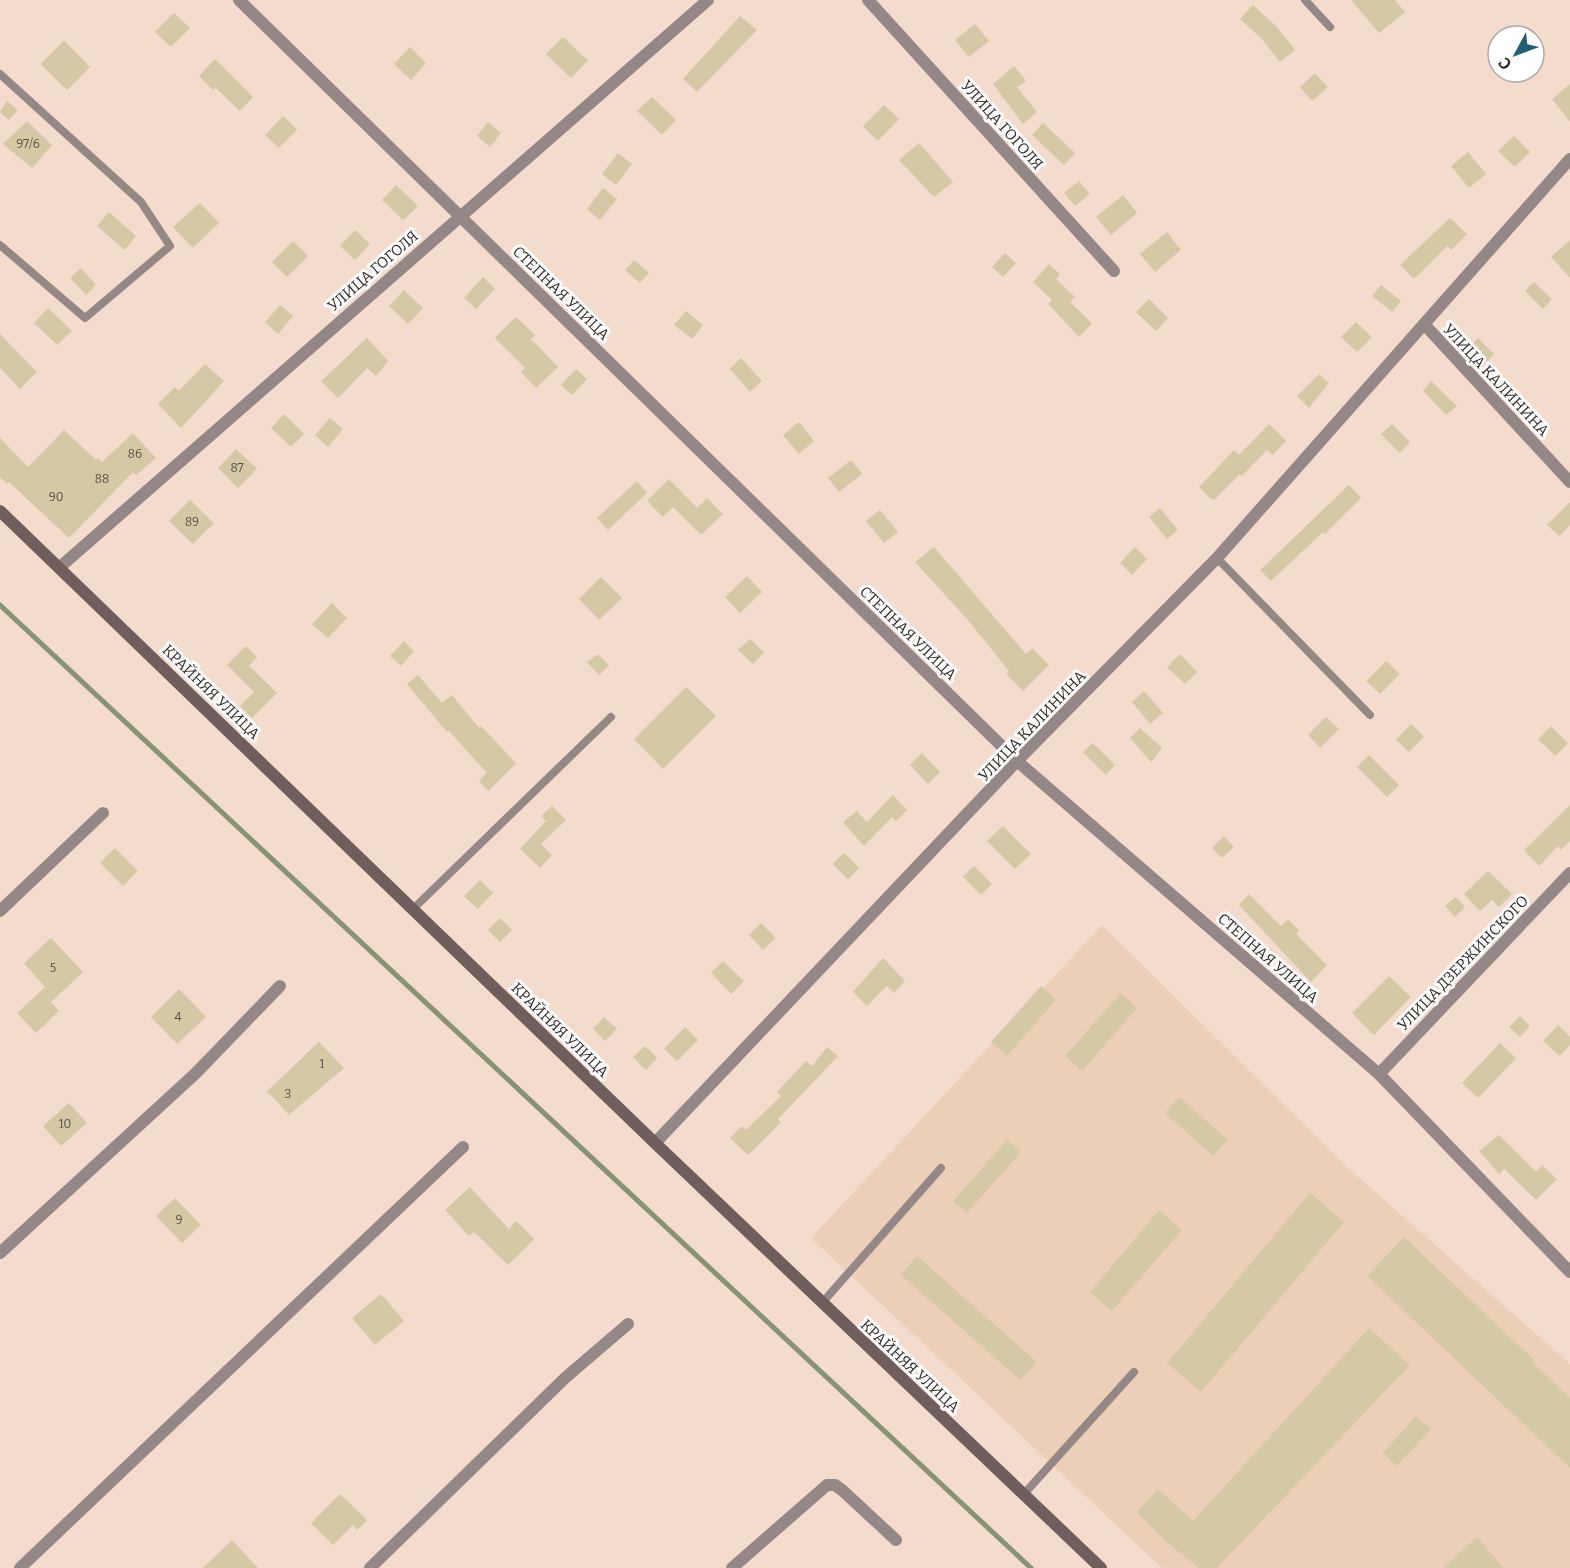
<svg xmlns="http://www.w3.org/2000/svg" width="1570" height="1568" font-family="Bitter,serif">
  <rect width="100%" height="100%" fill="#f3dccb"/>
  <!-- built -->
  <polygon fill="#eccfb9" points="1102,925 1347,1167 1570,1364 1570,1568 1162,1568 811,1238"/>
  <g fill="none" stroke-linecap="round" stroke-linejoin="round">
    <!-- stream -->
    <polyline stroke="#879373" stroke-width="5" points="0,605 1031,1568"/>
  </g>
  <!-- building -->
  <g fill="#d4c8a5">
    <polygon points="1351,0 1395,0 1405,12 1379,33"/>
    <polygon points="1253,5 1277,27 1295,50 1280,62 1262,39 1240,19"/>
    <polygon points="174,13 190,28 171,47 155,32"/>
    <polygon points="740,16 757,30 697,92 683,79"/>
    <polygon points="975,24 989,41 969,57 955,40"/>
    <polygon points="563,37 588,61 571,78 546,54"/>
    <polygon points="64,41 90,67 67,90 41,64"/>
    <polygon points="410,47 426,63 411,80 394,64"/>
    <polygon points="215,59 253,97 240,111 216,88 213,90 199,76"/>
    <polygon points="1014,66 1026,81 1017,87 1037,112 1023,124 993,84"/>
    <polygon points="1315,73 1328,87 1312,101 1300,87"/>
    <polygon points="1570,84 1570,122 1552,99"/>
    <polygon points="652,97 676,120 662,135 637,111"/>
    <polygon points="7,101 18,110 9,120 0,112"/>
    <polygon points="884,105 899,119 878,141 863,126"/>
    <polygon points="283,116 297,130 279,148 265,135"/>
    <polygon points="27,121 52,145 32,168 3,144"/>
    <polygon points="488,122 501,133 490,147 477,136"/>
    <polygon points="1043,123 1075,153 1064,165 1032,135"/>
    <polygon points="1514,136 1530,152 1515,167 1498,151"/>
    <polygon points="919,143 953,182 934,197 899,160"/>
    <polygon points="1468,152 1486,174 1469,188 1451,166"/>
    <polygon points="618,153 632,164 616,185 602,174"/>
    <polygon points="1079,181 1090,194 1075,206 1064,193"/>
    <polygon points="396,185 418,206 403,220 382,200"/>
    <polygon points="603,188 617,199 600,220 587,209"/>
    <polygon points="1123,195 1137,213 1111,235 1096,217"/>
    <polygon points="200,203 219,223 193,248 173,227"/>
    <polygon points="109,212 136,236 125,250 97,226"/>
    <polygon points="1450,218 1467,234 1451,250 1447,246 1414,279 1400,265"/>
    <polygon points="355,230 370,244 355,260 340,246"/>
    <polygon points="1167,232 1181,250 1155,272 1140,254"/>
    <polygon points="1570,240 1570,278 1551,257"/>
    <polygon points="293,241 308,256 287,277 272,262"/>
    <polygon points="1005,253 1016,263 1003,277 992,267"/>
    <polygon points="634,260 649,273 640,283 625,270"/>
    <polygon points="1049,264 1060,274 1056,279 1075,297 1070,302 1092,323 1079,337 1048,304 1052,300 1033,282"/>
    <polygon points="81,268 96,285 86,295 70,278"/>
    <polygon points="483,277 495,289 476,309 464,298"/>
    <polygon points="1534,282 1552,299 1543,309 1525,291"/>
    <polygon points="1381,285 1401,301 1392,312 1372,296"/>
    <polygon points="404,290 423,308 408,324 389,306"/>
    <polygon points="1149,299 1168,318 1156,331 1136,312"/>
    <polygon points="280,305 293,316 278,334 265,322"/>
    <polygon points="48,308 72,331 57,345 34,323"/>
    <polygon points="686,311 703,325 692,339 674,325"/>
    <polygon points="516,317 535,335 531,339 558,367 536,388 521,372 525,368 495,338"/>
    <polygon points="1356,322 1372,337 1357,352 1341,337"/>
    <polygon points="0,334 37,372 20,389 0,368"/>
    <polygon points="367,338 388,361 376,376 367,368 338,398 321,381"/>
    <polygon points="1478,338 1494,354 1480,368 1464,353"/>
    <polygon points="741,358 762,381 750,392 730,369"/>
    <polygon points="205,364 224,381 181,428 158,404 175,387 179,391"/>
    <polygon points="576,369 587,379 572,395 561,385"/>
    <polygon points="1319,374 1329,383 1309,408 1297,396"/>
    <polygon points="1431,381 1457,406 1446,415 1423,391"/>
    <polygon points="284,414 304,434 291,447 271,428"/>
    <polygon points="330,418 343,429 328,447 315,435"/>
    <polygon points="799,422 814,441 799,454 783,435"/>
    <polygon points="1269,424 1286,441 1272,455 1267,450 1242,476 1240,474 1214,500 1211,499 1199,487 1234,450 1239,455"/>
    <polygon points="1392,424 1410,442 1400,453 1381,434"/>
    <polygon points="64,430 96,460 98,458 102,462 133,433 156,458 136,475 133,472 69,538 9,482 7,484 0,477 0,438 28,467"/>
    <polygon points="236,449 257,469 238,488 218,468"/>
    <polygon points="851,460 862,474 839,492 828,478"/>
    <polygon points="669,479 697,508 707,498 723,514 701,535 673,507 663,517 647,501"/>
    <polygon points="637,481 647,493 608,530 597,518"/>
    <polygon points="1349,485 1361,498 1325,534 1323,532 1271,581 1260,570"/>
    <polygon points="190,500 214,523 193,544 169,521"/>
    <polygon points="1570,502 1570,525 1559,536 1547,525"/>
    <polygon points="1160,508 1178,530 1167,539 1149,517"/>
    <polygon points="880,510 898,532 884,543 866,521"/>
    <polygon points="934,547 1026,654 1032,648 1049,665 1023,691 1006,674 1009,671 967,619 915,562"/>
    <polygon points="1135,547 1147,559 1132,575 1120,563"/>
    <polygon points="747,576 762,592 740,613 725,597"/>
    <polygon points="601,577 622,598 599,620 579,599"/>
    <polygon points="332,603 347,618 328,638 312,624"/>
    <polygon points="750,639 764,653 753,664 738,650"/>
    <polygon points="404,641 414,651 401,666 390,656"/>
    <polygon points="246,646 257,657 249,666 277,693 252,718 240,706 254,692 227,665"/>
    <polygon points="598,654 609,666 599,675 587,662"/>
    <polygon points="1180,654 1197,672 1185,684 1167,667"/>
    <polygon points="1386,661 1400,674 1380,694 1366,681"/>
    <polygon points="418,675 442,703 452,695 479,728 481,726 516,763 488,791 479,781 487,773 449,731 447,732 407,684"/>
    <polygon points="686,687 716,716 663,769 634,739"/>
    <polygon points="1144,691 1163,713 1150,724 1132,702"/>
    <polygon points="1326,717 1339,729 1320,748 1308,735"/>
    <polygon points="1411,724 1424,737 1409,752 1396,739"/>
    <polygon points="1551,726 1568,743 1555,756 1538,739"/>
    <polygon points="1140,728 1162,748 1151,762 1130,738"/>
    <polygon points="1093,743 1115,765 1106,775 1083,752"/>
    <polygon points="922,753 940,772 928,784 910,765"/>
    <polygon points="1369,755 1399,785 1387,797 1357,767"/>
    <polygon points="893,795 907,810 896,821 892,817 864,846 843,822 857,811 867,822"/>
    <polygon points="1570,805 1570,841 1561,850 1558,846 1539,866 1524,850"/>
    <polygon points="552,806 566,820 541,844 552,855 540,868 520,849 546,821 541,816"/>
    <polygon points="1003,826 1031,854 1015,869 987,841"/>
    <polygon points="1224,836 1234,847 1222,858 1212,848"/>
    <polygon points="115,848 138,871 123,886 100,863"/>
    <polygon points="844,853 859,868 848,879 833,864"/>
    <polygon points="974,866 992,884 981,895 963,877"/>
    <polygon points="1488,871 1512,894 1499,907 1492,900 1480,911 1464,894"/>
    <polygon points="480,880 493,893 478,909 464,896"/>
    <polygon points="1249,894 1281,926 1288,919 1299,930 1296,934 1327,965 1311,982 1239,905"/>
    <polygon points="1456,897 1465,907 1455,917 1445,906"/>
    <polygon points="500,918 512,930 500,942 488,930"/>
    <polygon points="761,923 776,938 763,950 749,935"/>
    <polygon points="51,938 83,972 51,1002 59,1011 36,1033 17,1013 45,987 24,963"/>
    <polygon points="883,958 905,981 894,993 887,986 867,1006 853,992"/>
    <polygon points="723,961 744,981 731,994 711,973"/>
    <polygon points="1389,976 1411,997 1374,1035 1352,1013"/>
    <polygon points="1041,986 1056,1000 1007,1056 991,1042"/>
    <polygon points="179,989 206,1017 177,1044 151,1017"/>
    <polygon points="1121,993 1137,1008 1082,1071 1065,1056"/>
    <polygon points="1520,1016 1530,1026 1520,1037 1509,1027"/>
    <polygon points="604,1017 617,1029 605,1041 593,1029"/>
    <polygon points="1558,1025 1570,1037 1570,1045 1559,1056 1543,1041"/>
    <polygon points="685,1027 698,1040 677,1061 664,1049"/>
    <polygon points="319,1042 344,1068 289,1115 267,1091"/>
    <polygon points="1500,1043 1516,1058 1478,1098 1462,1083"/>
    <polygon points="645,1046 657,1058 646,1070 633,1057"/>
    <polygon points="827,1047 838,1056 778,1119 781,1122 748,1155 730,1138 742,1126 746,1130 781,1096 777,1092 806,1061 812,1066"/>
    <polygon points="1179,1097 1228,1140 1213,1156 1165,1113"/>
    <polygon points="69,1103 87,1123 61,1146 43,1126"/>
    <polygon points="1499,1135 1536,1172 1542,1165 1557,1179 1536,1200 1504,1169 1499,1174 1479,1151"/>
    <polygon points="1007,1140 1021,1152 967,1213 953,1201"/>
    <polygon points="470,1187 509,1229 516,1221 534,1239 508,1265 474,1232 469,1236 445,1210"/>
    <polygon points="1310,1193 1344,1222 1201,1392 1167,1363"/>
    <polygon points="175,1198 201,1225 182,1243 156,1216"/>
    <polygon points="1159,1210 1182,1230 1112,1311 1090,1292"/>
    <polygon points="1404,1237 1534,1360 1532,1362 1570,1398 1570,1468 1367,1276"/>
    <polygon points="917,1256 1037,1362 1020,1380 901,1275"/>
    <polygon points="381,1294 404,1321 375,1345 352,1318"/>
    <polygon points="1369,1328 1410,1365 1217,1568 1199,1568 1170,1545 1137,1512 1158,1489 1193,1521"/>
    <polygon points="1416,1416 1431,1429 1397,1466 1383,1453"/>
    <polygon points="340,1494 367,1520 357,1530 353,1525 333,1545 311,1523"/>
    <polygon points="1477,1537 1504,1568 1443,1568"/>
    <polygon points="232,1540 258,1568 203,1568"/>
  </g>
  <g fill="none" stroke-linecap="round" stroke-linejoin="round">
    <!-- service -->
    <g stroke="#948886" stroke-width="8">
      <polyline points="1305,0 1330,27"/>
      <polyline points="0,74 141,202 170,246 85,318 0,245"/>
      <polyline points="1217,558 1370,715"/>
      <polyline points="413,909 611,717"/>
      <polyline points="822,1303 941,1168"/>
      <polyline points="1023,1495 1134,1372"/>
    </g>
    <!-- minor -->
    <g stroke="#948886" stroke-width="12">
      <polyline points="239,0 1017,761 1379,1074 1570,1272"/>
      <polyline points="868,0 1114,271"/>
      <polyline points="1424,324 1570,482"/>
      <polyline points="60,567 708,0"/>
      <polyline points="0,911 103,813"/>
      <polyline points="1379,1074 1570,873"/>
      <polyline points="0,1253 196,1073 280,986"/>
      <polyline points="20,1568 463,1147"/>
      <polyline points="370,1568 565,1378 628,1324"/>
      <polyline points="732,1568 827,1485 835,1485 842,1490 896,1540"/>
    </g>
    <!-- tertiary -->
    <polyline stroke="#948886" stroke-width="12" points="655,1143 1017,761 1217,558 1570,159"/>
    <!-- secondary -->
    <polyline stroke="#6f5e5c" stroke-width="12" points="0,511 655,1143 1101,1568"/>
  </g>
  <g text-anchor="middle" stroke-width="6" stroke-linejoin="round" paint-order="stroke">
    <!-- number labels -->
    <g font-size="12" fill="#595042">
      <text x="28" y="148">97/6</text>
      <text x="135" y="458">86</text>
      <text x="237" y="472">87</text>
      <text x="102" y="483">88</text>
      <text x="56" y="501">90</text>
      <text x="192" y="526">89</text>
      <text x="53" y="972">5</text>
      <text x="178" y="1021">4</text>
      <text x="322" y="1068">1</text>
      <text x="288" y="1098">3</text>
      <text x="65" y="1128">10</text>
      <text x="179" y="1224">9</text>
    </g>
    <!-- street labels -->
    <g font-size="15" fill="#302821" stroke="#fff">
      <text transform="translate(1002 125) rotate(48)" y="5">УЛИЦА ГОГОЛЯ</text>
      <text transform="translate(373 271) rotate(-41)" y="5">УЛИЦА ГОГОЛЯ</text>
      <text transform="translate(561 293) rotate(44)" y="5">СТЕПНАЯ УЛИЦА</text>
      <text transform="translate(1496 380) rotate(47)" y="5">УЛИЦА КАЛИНИНА</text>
      <text transform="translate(908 633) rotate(44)" y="5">СТЕПНАЯ УЛИЦА</text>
      <text transform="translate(211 692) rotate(44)" y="5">КРАЙНЯЯ УЛИЦА</text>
      <text transform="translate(1032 726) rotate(-46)" y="5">УЛИЦА КАЛИНИНА</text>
      <text transform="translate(1268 958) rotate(41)" y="5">СТЕПНАЯ УЛИЦА</text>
      <text transform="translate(1463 963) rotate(-46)" y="5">УЛИЦА ДЗЕРЖИНСКОГО</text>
      <text transform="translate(560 1030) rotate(44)" y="5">КРАЙНЯЯ УЛИЦА</text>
      <text transform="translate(910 1366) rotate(43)" y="5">КРАЙНЯЯ УЛИЦА</text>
    </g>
  </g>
  <!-- north arrow -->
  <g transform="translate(1516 54) rotate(229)"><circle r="28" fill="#ffffff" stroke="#aca9a6" stroke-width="1.5"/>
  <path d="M0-4.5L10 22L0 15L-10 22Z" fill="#1f6075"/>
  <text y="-9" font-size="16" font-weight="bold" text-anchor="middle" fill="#302821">С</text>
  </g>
</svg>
